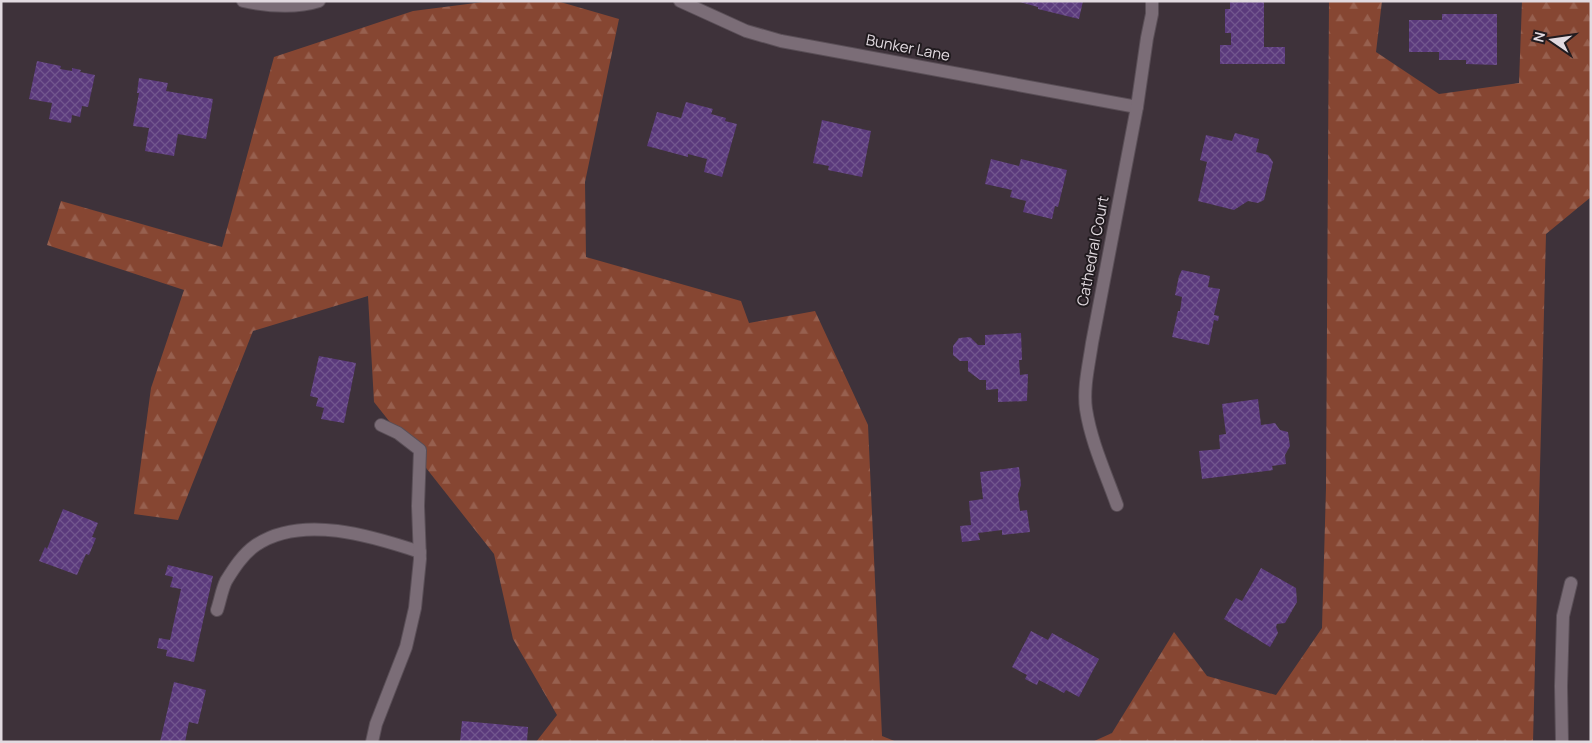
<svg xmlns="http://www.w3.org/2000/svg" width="1592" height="743" font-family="Manrope,sans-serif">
  <defs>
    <pattern id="forest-firs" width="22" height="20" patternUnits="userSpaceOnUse" patternTransform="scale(1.25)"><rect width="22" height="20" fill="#864632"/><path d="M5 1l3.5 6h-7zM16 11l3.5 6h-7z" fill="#97604f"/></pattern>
    <pattern id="building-cross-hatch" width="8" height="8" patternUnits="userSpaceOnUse" patternTransform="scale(1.25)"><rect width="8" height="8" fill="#5b3a7c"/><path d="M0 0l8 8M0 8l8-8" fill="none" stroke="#72568e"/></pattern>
  </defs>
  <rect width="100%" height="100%" fill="#3e323a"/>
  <!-- forest -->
  <g fill="url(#forest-firs)">
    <polygon points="491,1 557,1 619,19 585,182 586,257 741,301 749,323 815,311 868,425 882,736 897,742 536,742 557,715 513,639 494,554 374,402 368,296 253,331 178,520 134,514 151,388 184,290 47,245 61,201 222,247 274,57 413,11"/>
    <polygon points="1329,1 1382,1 1376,52 1439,94 1519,83 1522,1 1591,1 1591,197 1546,234 1533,742 1092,742 1112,733 1174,632 1207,676 1276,695 1322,628 1326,488"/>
  </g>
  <!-- building -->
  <g fill="url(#building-cross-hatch)">
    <polygon points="1016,1 1083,1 1079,19 1038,9 1038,7"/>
    <polygon points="1230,1 1264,1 1264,47 1285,47 1285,64 1220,64 1220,45 1231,45 1231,33 1225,33 1225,9 1230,9"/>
    <polygon points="1442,14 1497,14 1497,65 1466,64 1466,60 1439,60 1439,52 1409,52 1409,20 1442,20"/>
    <polygon points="37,61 61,66 60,69 72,71 72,68 81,70 80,72 95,75 88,107 82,106 80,117 72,115 71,123 49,119 52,103 29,99"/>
    <polygon points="139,78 168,83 166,91 213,99 206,139 178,134 174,156 145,151 149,128 133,126 139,93 137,93"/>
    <polygon points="686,102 713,109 711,114 726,118 725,121 737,124 722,177 704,172 707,159 688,154 688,157 647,146 657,112 681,118"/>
    <polygon points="822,120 871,131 862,177 828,170 829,166 813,163"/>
    <polygon points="1235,133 1259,139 1256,152 1268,155 1273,162 1264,200 1258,203 1248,201 1234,210 1198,201 1207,162 1200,160 1206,135 1232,141"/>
    <polygon points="991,159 1019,166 1021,159 1067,170 1058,207 1055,206 1052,219 1023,212 1026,201 1010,197 1012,190 985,184"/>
    <polygon points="1182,270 1210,276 1208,287 1220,289 1214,315 1219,316 1218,321 1214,320 1209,345 1172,337 1178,311 1180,311 1182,297 1175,295 1179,276"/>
    <polygon points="1021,333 1022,360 1019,360 1020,375 1028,374 1027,401 998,402 998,389 986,390 986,380 980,380 968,371 968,361 960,361 953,355 953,346 959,338 970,337 978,345 985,345 985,335"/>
    <polygon points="319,356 356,363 344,423 321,419 324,408 316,406 318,398 310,396"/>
    <polygon points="1258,399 1261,425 1275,423 1280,430 1288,432 1290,446 1285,455 1286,464 1272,466 1273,470 1202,479 1199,451 1220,449 1219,435 1226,434 1222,404"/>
    <polygon points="1019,467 1021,485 1018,494 1020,511 1027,510 1030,532 1002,535 1002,530 978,533 980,540 962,542 960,526 971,525 969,501 983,499 980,472"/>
    <polygon points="63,509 98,523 92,537 96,538 89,555 86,554 77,575 39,561 45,547 47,549"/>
    <polygon points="168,565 213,576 194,662 166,656 167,650 157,648 159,638 170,640 181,589 170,587 173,577 165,575"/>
    <polygon points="1261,568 1296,588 1297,602 1285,623 1277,624 1276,627 1278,633 1270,647 1224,619 1236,598 1242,601"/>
    <polygon points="1031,631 1048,640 1052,633 1099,659 1079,697 1066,690 1064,693 1039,680 1037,685 1025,679 1027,675 1012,667"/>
    <polygon points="174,682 206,690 198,724 189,722 185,742 160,742"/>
    <polygon points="462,721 528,727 527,742 460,742"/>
  </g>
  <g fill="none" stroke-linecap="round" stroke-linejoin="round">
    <defs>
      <g id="minor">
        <path d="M243,1C267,6 294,9 319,1"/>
        <polyline points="680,1 746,31 781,41 1137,107"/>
        <path d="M1117,505C1106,474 1091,442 1086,409C1083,388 1089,364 1092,343L1137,107L1147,38L1152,14V1"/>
        <path d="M217,610C220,601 222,589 226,581C234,568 243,554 256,545C302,514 372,536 420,552"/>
        <polyline points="372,742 376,724 406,647 415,608 420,559 418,506 420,450 398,433 381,425"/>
        <polyline points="1562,742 1561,686 1563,616 1571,583"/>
      </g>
    </defs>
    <!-- minor casing -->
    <use href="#minor" stroke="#5a4f57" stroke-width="14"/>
    <!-- minor -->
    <use href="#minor" stroke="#7b6d77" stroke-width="12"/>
  </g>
  <g text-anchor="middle" stroke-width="4" stroke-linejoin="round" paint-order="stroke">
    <!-- street labels -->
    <g font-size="15" fill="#e2dae0" stroke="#211b1f">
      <text transform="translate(908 48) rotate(11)" y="5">Bunker Lane</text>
      <text transform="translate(1093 251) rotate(-79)" y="5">Cathedral Court</text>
    </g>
  </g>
  <!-- border -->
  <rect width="1592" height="743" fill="none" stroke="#e2dae0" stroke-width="5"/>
  <!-- north arrow -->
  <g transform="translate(1552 40) rotate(283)" stroke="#211b1f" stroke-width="4" paint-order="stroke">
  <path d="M0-4L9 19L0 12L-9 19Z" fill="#e2dae0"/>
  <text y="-8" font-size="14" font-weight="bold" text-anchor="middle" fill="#e2dae0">N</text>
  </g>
</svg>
